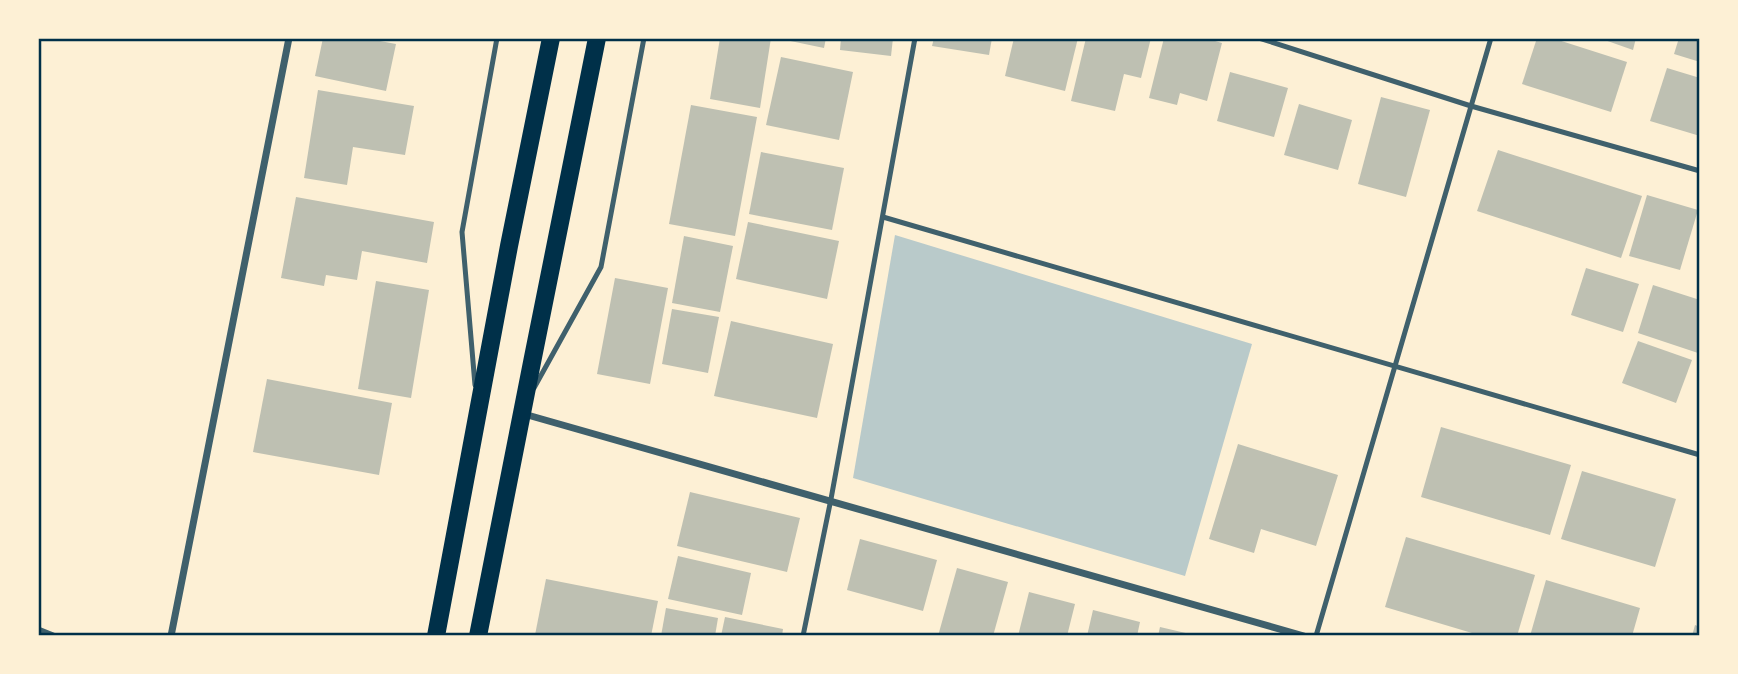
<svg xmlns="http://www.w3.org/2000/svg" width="1738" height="674" font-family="Lato,sans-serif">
  <rect width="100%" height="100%" fill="#fdf0d5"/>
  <!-- green -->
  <polygon fill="#b9caca" points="895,235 1252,344 1185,576 853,478"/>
  <!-- building -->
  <g fill="#bec0b2">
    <polygon points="323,38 381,38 380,41 396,44 386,91 315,76"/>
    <polygon points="720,38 771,38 760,108 710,99"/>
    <polygon points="776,38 826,38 824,48"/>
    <polygon points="841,38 893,38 891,56 840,50"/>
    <polygon points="934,38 992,38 989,55 932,46"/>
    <polygon points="1014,38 1078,38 1065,91 1005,76"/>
    <polygon points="1086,38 1151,38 1141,78 1124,74 1115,111 1071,101"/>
    <polygon points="1164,38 1205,38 1222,43 1207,101 1180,93 1177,105 1149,98"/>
    <polygon points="1537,38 1552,38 1627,62 1611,112 1522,84"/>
    <polygon points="1599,38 1636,38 1633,50"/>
    <polygon points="1679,38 1700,38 1700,62 1674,54"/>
    <polygon points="781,57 853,72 839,140 766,125"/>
    <polygon points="1667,68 1700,78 1700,136 1650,121"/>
    <polygon points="1230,72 1288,88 1274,137 1217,121"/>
    <polygon points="318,90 414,106 405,155 353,147 347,185 304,178"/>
    <polygon points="1381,97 1430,110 1406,197 1358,184"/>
    <polygon points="1299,104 1352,120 1338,170 1284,155"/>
    <polygon points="691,105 757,117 735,236 669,224"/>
    <polygon points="1498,150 1642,196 1621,258 1477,211"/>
    <polygon points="761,152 844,168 832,230 749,214"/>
    <polygon points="1647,195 1698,210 1680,270 1629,256"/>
    <polygon points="296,197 434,222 427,263 362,251 357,280 326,275 324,286 281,278"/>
    <polygon points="748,222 839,241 827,299 736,279"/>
    <polygon points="684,236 733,246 720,312 672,303"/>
    <polygon points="1586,268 1639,284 1623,332 1571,315"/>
    <polygon points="615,278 668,288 650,384 597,374"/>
    <polygon points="376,281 429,290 411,398 358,389"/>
    <polygon points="1653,285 1700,300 1698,353 1638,333"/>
    <polygon points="672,309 719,317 708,373 662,364"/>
    <polygon points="731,321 833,344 817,418 714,396"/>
    <polygon points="1638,341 1692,360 1676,403 1622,383"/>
    <polygon points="267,379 392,403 379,475 253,452"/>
    <polygon points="1441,427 1571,465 1550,535 1421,497"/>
    <polygon points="1238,444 1338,475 1316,546 1261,529 1254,553 1209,539"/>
    <polygon points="1582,471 1676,499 1655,567 1561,539"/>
    <polygon points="690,492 800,518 787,572 677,546"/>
    <polygon points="1406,537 1535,575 1517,636 1482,636 1385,607"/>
    <polygon points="860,539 937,560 923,611 847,590"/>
    <polygon points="678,556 751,573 742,615 668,599"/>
    <polygon points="957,568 1008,582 993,636 938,636"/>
    <polygon points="546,579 658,601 651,636 535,635"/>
    <polygon points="1546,580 1640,608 1632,636 1530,636"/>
    <polygon points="1029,592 1075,604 1067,636 1018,636"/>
    <polygon points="666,608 718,618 715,636 661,636"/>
    <polygon points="1093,610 1140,622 1137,636 1087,636"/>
    <polygon points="725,617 783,629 782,636 721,636"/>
    <polygon points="1695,625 1700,627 1700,636 1692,636"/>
    <polygon points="1160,627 1190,634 1190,636 1158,636"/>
  </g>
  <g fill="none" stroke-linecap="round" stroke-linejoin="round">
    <!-- service -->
    <g stroke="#3f606c" stroke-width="5">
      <polyline points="1259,38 1471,106 1700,171"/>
      <polyline points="883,217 1700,455"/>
      <polyline points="475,385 462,232 497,38"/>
      <polyline points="534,388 601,267 644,38"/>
      <polyline points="803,636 831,499 915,38"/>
      <polyline points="1316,636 1491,38"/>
    </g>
    <!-- minor -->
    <g stroke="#3f606c" stroke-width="7">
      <polyline points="524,414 1304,636"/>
      <polyline points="38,630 53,636"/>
      <polyline points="171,636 289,38"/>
    </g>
    <!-- primary -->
    <g stroke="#003049" stroke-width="18">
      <polyline points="436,636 509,246 551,38"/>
      <path d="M478,636C516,436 558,238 597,38"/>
    </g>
  </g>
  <!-- border -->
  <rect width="1738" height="674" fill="none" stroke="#fdf0d5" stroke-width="80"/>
  <rect x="40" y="40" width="1658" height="594" fill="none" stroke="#003049" stroke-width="2.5"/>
</svg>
